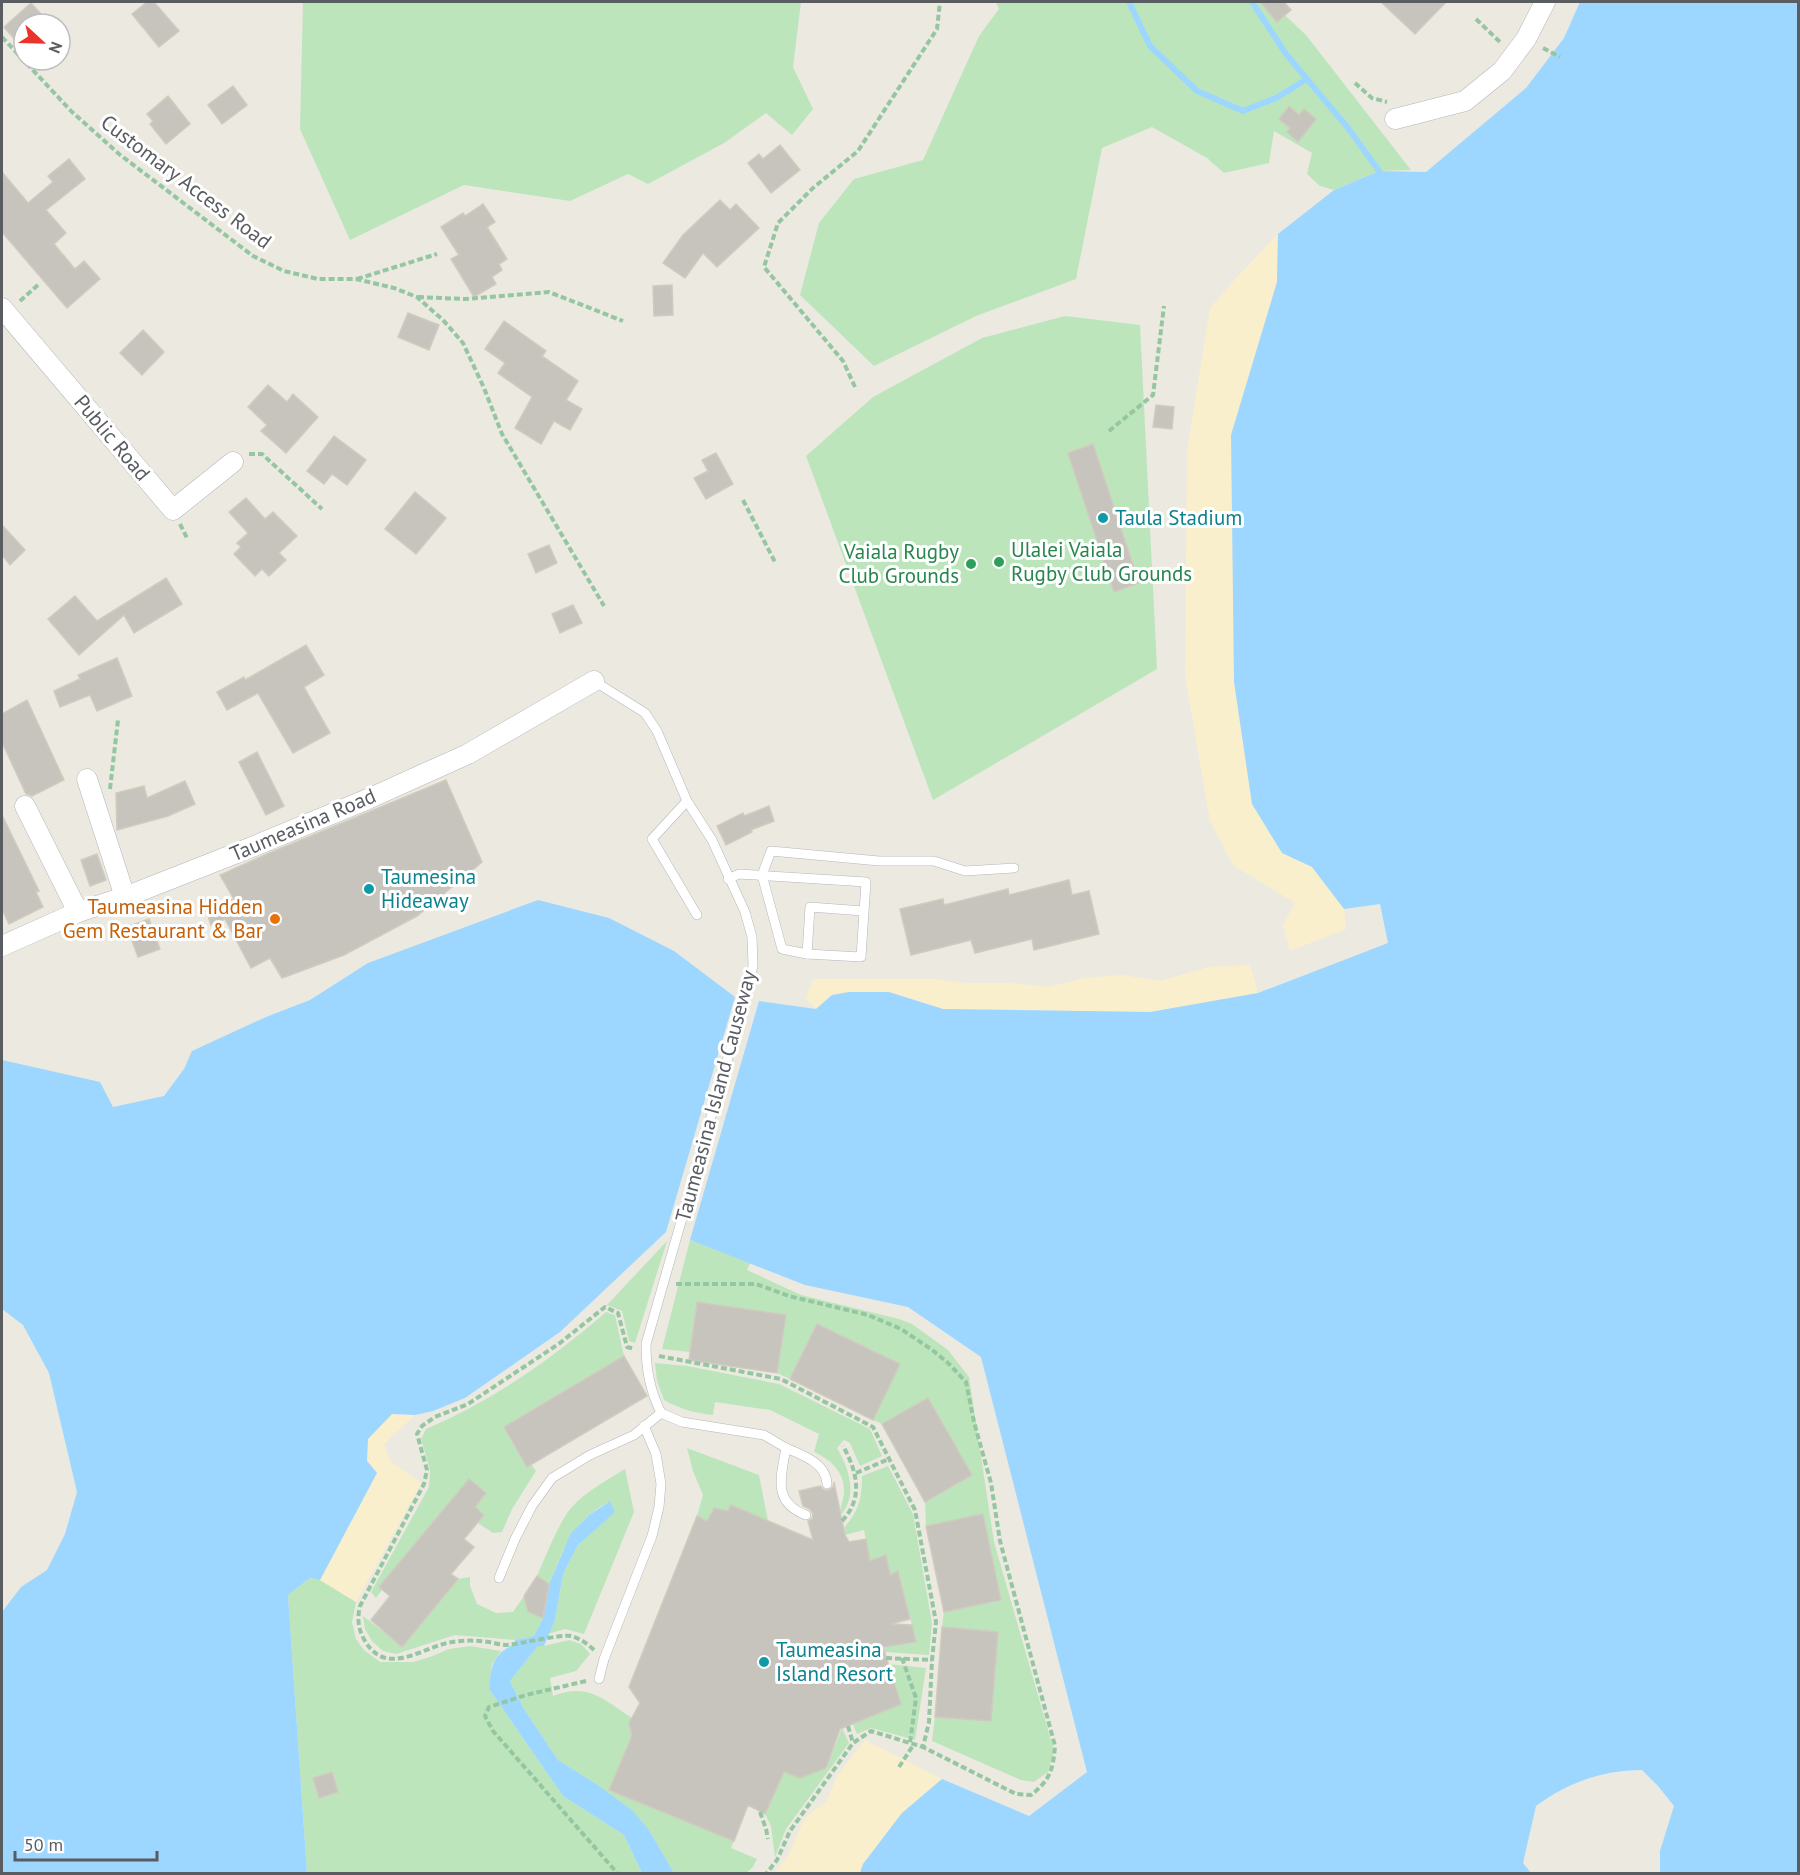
<svg xmlns="http://www.w3.org/2000/svg" width="1800" height="1875" font-family="'PT Sans',sans-serif">
  <rect width="100%" height="100%" fill="#ece9e0"/>
  <!-- green -->
  <g fill="#bde5bc">
    <polygon points="303,2 801,2 793,67 813,109 792,135 766,113 724,143 648,184 628,174 570,201 464,185 350,240 300,129"/>
    <polygon points="996,2 1271,2 1306,35 1411,170 1379,171 1334,190 1320,186 1307,174 1312,153 1274,131 1269,163 1224,173 1207,158 1152,127 1102,148 1076,279 976,316 874,366 800,295 819,223 854,179 923,160 979,36 999,9"/>
    <polygon points="1065,316 1140,325 1157,669 933,800 806,456 873,397 982,338"/>
    <polygon points="690,1240 750,1263 747,1270 801,1295 899,1319 912,1324 948,1350 969,1377 994,1542 1054,1751 1048,1772 1034,1782 1021,1780 932,1741 935,1717 991,1721 998,1632 942,1627 944,1612 1000,1600 983,1514 926,1526 925,1502 972,1475 928,1398 882,1424 873,1420 900,1364 817,1324 790,1379 777,1373 785,1315 698,1302 690,1352 662,1349"/>
    <polygon points="667,1241 635,1343 629,1341 622,1311 607,1305"/>
    <path d="M606,1312L615,1315L624,1356L504,1427L527,1467L531,1464L536,1471L512,1509L502,1532L493,1533L478,1523L484,1515L475,1507L486,1493L469,1479L379,1587L382,1590L376,1598L371,1592L429,1487L430,1470L421,1439L426,1429C492,1401 552,1359 606,1312Z"/>
    <path d="M655,1363L687,1366L779,1384L870,1429L882,1456L860,1466L850,1443L844,1440L837,1448C849,1468 858,1495 841,1515C839,1506 844,1501 844,1492C845,1472 830,1459 814,1452L819,1434L770,1410L715,1402L713,1415C695,1413 680,1409 664,1400L657,1381Z"/>
    <polygon points="687,1448 759,1475 768,1521 714,1508 707,1521 697,1516 703,1495 693,1471"/>
    <path d="M888,1466L913,1514L932,1623L929,1655L885,1652L883,1647L916,1642L899,1572L890,1575L886,1556L870,1561L864,1530L845,1535L844,1528C859,1510 862,1499 862,1476Z"/>
    <path d="M625,1469L634,1512L584,1634L565,1629L548,1634L555,1620L563,1574L578,1545L593,1530L610,1501C571,1522 565,1547 549,1584L537,1576C546,1556 558,1524 571,1508C585,1492 607,1480 625,1469Z"/>
    <polygon points="470,1577 470,1586 477,1604 496,1613 513,1612 524,1596 528,1612 543,1618 534,1636 515,1640 455,1635 396,1654 383,1651 372,1641 365,1629 363,1616 402,1646 458,1579"/>
    <polygon points="310,1578 320,1580 356,1602 352,1622 356,1639 364,1650 380,1662 413,1662 430,1657 449,1649 470,1646 501,1651 492,1664 489,1689 563,1796 624,1835 642,1873 307,1873 288,1595"/>
    <path d="M569,1640L581,1644L590,1654L576,1671L550,1678L553,1696C588,1682 604,1700 632,1718V1736L610,1790L734,1841L731,1848L757,1859L753,1867L746,1873H674L649,1830L632,1811L598,1785L558,1760L524,1709L510,1681L538,1646H544Z"/>
    <polygon points="888,1664 926,1668 915,1740 871,1728 857,1734 853,1724 901,1704"/>
    <polygon points="842,1728 849,1743 786,1829 775,1857 771,1826 765,1814 784,1772 800,1778 826,1768"/>
  </g>
  <!-- sand -->
  <g fill="#faefcd">
    <polygon points="1278,234 1277,282 1231,435 1282,853 1312,867 1344,909 1346,929 1290,951 1283,925 1295,903 1233,865 1210,821 1185,676 1187,451 1210,308 1238,276"/>
    <polygon points="1250,965 1258,993 1150,1012 943,1009 889,992 849,992 832,995 816,1009 806,998 813,979 935,979 964,983 1011,983 1048,987 1085,978 1122,975 1160,981 1209,967"/>
    <polygon points="392,1414 415,1415 384,1444 390,1461 421,1483 356,1602 320,1580 377,1473 367,1461 368,1439"/>
    <polygon points="865,1740 942,1779 902,1813 863,1864 860,1873 774,1874 788,1856 804,1819 827,1801 837,1776"/>
  </g>
  <!-- water -->
  <g fill="#9dd7ff">
    <path d="M1580,2H1798V1873H1660V1851L1674,1806L1658,1786L1642,1770C1602,1770 1567,1783 1536,1806L1523,1863L1531,1873H860L863,1864L902,1813L942,1779L1029,1816L1087,1772L981,1357L908,1307L805,1285L690,1240L759,1001L816,1009L832,995L849,992H889L943,1009L1150,1012L1258,993L1388,943L1380,904L1344,909L1312,867L1282,853L1252,804L1234,682L1231,435L1277,282L1278,234L1334,190L1379,171L1426,172L1526,88L1564,38Z"/>
    <polygon points="538,900 609,918 674,951 735,997 666,1232 560,1332 465,1398 433,1411 415,1415 392,1414 368,1439 367,1461 377,1473 320,1580 310,1578 288,1595 307,1873 2,1873 2,1612 21,1587 47,1570 65,1534 77,1492 49,1373 23,1325 2,1309 2,1060 100,1082 113,1107 164,1096 184,1069 192,1051 266,1017 310,1000 368,963"/>
    <path d="M610,1501L615,1512L578,1545L563,1574L555,1620L544,1646H538L510,1681L524,1709L558,1760L598,1785L633,1811L649,1830L674,1873H642L624,1835L563,1796L489,1689C492,1665 491,1657 514,1644L515,1640L534,1636L543,1618L549,1584L571,1533L589,1515Z"/>
  </g>
  <g fill="none" stroke-linecap="round" stroke-linejoin="round">
    <!-- stream -->
    <g stroke="#9dd7ff" stroke-width="6">
      <polyline points="1129,2 1150,46 1197,91 1243,111 1276,98 1307,79"/>
      <polyline points="1252,2 1286,54 1348,128 1379,171"/>
    </g>
  </g>
  <!-- building -->
  <g fill="#c7c4bd" stroke="#d1cbbf" stroke-width="1.5">
    <polygon points="147,2 154,2 179,31 159,47 132,14"/>
    <polygon points="1260,2 1284,2 1291,10 1277,22"/>
    <polygon points="1381,2 1446,2 1415,34"/>
    <polygon points="31,3 50,24 24,24 24,50 4,27"/>
    <polygon points="233,86 247,105 222,124 208,105"/>
    <polygon points="168,96 190,124 166,144 150,124 153,121 147,114"/>
    <polygon points="1289,106 1299,115 1304,109 1316,119 1298,142 1287,132 1290,128 1279,119"/>
    <polygon points="780,145 800,170 771,193 748,163 759,154 763,159"/>
    <polygon points="69,159 85,179 46,210 66,233 54,244 75,269 84,261 100,279 67,308 2,232 2,172 28,203 53,182 48,176"/>
    <polygon points="720,200 730,210 736,204 759,228 717,267 703,253 685,278 663,263 683,235"/>
    <polygon points="483,204 495,222 487,227 507,259 499,264 502,270 492,277 496,284 474,297 451,259 459,255 441,227 463,213 465,216"/>
    <polygon points="672,285 673,315 654,316 653,286"/>
    <polygon points="408,313 439,325 429,350 398,337"/>
    <polygon points="504,321 546,351 542,356 578,381 566,400 582,409 570,430 554,421 541,444 515,428 532,397 498,373 505,363 485,349"/>
    <polygon points="143,330 164,352 142,375 120,353"/>
    <polygon points="268,385 287,402 293,394 318,417 286,453 261,431 267,425 248,407"/>
    <polygon points="1156,405 1174,407 1172,429 1153,427"/>
    <polygon points="334,436 366,460 347,485 332,474 324,484 307,471"/>
    <polygon points="1093,444 1139,583 1114,592 1068,453"/>
    <polygon points="716,453 733,484 706,499 694,478 708,471 702,460"/>
    <polygon points="415,492 446,518 416,554 385,529"/>
    <polygon points="246,498 265,519 273,512 297,536 279,553 286,560 269,576 262,569 255,576 234,554 241,547 237,543 248,533 229,512"/>
    <polygon points="2,525 25,550 10,565 2,555"/>
    <polygon points="549,545 557,563 536,573 528,554"/>
    <polygon points="166,578 182,604 134,633 124,615 79,655 48,619 75,596 97,621"/>
    <polygon points="573,605 582,623 560,633 552,614"/>
    <polygon points="306,645 324,675 304,687 330,733 293,753 258,693 227,710 217,692 244,677 245,680"/>
    <polygon points="117,658 132,696 97,711 90,695 60,707 54,691 80,679 78,675"/>
    <polygon points="27,700 64,780 32,796 26,794 2,742 2,714"/>
    <polygon points="257,752 284,806 266,815 239,762"/>
    <polygon points="446,780 482,862 417,916 344,955 282,978 270,958 251,968 225,919 211,925 206,910 234,899 220,875 267,854"/>
    <polygon points="185,781 195,804 168,816 117,830 116,793 144,786 147,798"/>
    <polygon points="769,806 774,821 751,830 752,832 726,845 717,826 743,813 744,816"/>
    <polygon points="2,815 39,891 36,892 43,907 9,924 2,909"/>
    <polygon points="97,854 106,880 90,886 81,860"/>
    <polygon points="1069,880 1072,895 1089,891 1099,934 1034,950 1032,939 975,953 971,940 911,955 900,909 943,899 944,905 1008,889 1009,895"/>
    <polygon points="149,919 160,949 138,957 127,927"/>
    <polygon points="697,1302 786,1315 777,1373 689,1360"/>
    <polygon points="817,1324 900,1364 873,1420 790,1379"/>
    <polygon points="624,1356 647,1396 527,1467 504,1427"/>
    <polygon points="928,1398 972,1475 925,1502 882,1424"/>
    <polygon points="469,1479 486,1493 475,1507 484,1515 464,1539 474,1547 451,1574 458,1579 402,1647 371,1620 390,1596 379,1587"/>
    <polygon points="834,1482 845,1535 849,1542 866,1539 870,1561 886,1555 890,1575 898,1571 910,1619 891,1624 912,1625 916,1642 883,1647 901,1704 840,1729 826,1768 800,1778 784,1772 765,1814 748,1805 734,1841 609,1790 632,1736 629,1723 640,1703 629,1687 697,1516 707,1521 714,1508 728,1511 731,1505 813,1540 808,1521 812,1519 813,1514 810,1509 803,1506 799,1491 820,1486 824,1490 829,1490 833,1487"/>
    <polygon points="983,1514 1001,1600 944,1612 926,1526"/>
    <polygon points="537,1576 549,1584 543,1618 528,1612 524,1596"/>
    <polygon points="942,1627 998,1632 991,1721 935,1717"/>
    <polygon points="332,1772 338,1792 319,1798 313,1778"/>
  </g>
  <g fill="none" stroke-linecap="round" stroke-linejoin="round">
    <defs>
      <g id="lane">
        <path d="M594,681L645,713L657,731L687,801L712,840L745,912L752,937L753,966L745,998L646,1344C646,1370 650,1390 661,1413"/>
        <polyline points="687,801 652,839 697,915"/>
        <polyline points="728,879 739,874 866,882 861,957 807,954 810,907 863,911"/>
        <polyline points="807,954 782,949 762,875 771,851 879,861 934,861 965,871 1014,868"/>
        <polyline points="661,1413 682,1422 764,1435 786,1448"/>
        <path d="M806,1515C772,1502 781,1477 786,1448C803,1455 826,1463 827,1484"/>
        <polyline points="499,1578 515,1539 532,1506 552,1478 590,1455 634,1435 661,1413"/>
        <polyline points="599,1679 604,1659 652,1536 659,1507 661,1484 656,1454 644,1426"/>
      </g>
      <g id="street">
        <polyline points="1395,119 1465,101 1502,71 1526,39 1545,2"/>
        <polyline points="2,308 173,510 233,462"/>
        <polyline points="87,779 125,897"/>
        <polyline points="25,806 78,912"/>
        <polyline points="2,946 78,912 125,897 247,849 368,799 468,754 594,681"/>
      </g>
    </defs>
    <!-- lane casing -->
    <use href="#lane" stroke="#b3b7bb" stroke-width="10"/>
    <!-- street casing -->
    <use href="#street" stroke="#b3b7bb" stroke-width="21"/>
    <!-- path -->
    <g stroke="#95c6a2" stroke-width="4" stroke-dasharray="6 3" stroke-linecap="butt">
      <polyline points="1476,19 1500,42"/>
      <polyline points="2,37 72,112 119,154 253,256 284,271 318,279 356,279 394,288 417,297 443,320 463,343 484,388 502,434 604,606"/>
      <polyline points="1543,48 1560,57"/>
      <polyline points="1355,83 1372,98 1387,102"/>
      <polyline points="357,279 437,254"/>
      <polyline points="418,297 465,299 549,292 623,321"/>
      <polyline points="20,301 38,285"/>
      <polyline points="855,387 843,361 764,267 778,223 813,188 858,151 937,29 940,2"/>
      <polyline points="1109,431 1153,395 1164,306"/>
      <polyline points="249,454 262,454 322,509"/>
      <polyline points="743,500 776,564"/>
      <polyline points="180,524 187,538"/>
      <polyline points="110,789 118,720"/>
      <path d="M676,1284H756L789,1296L868,1315L901,1329L931,1349L948,1363L966,1382L974,1422L991,1483L1000,1541L1055,1746C1053,1770 1050,1780 1031,1795L1016,1794L923,1747"/>
      <polyline points="659,1356 781,1379 873,1427 915,1510 936,1622 932,1660 929,1722 923,1747 871,1731 853,1743 790,1831 777,1860 766,1874"/>
      <polyline points="856,1473 889,1459"/>
      <path d="M842,1521C864,1498 857,1471 843,1446"/>
      <path d="M594,1650C588,1644 579,1638 571,1636C560,1634 521,1644 507,1645C501,1645 495,1643 489,1642C475,1640 461,1640 447,1643C418,1650 386,1676 365,1641C358,1629 357,1619 360,1606L424,1484L427,1470L417,1434L422,1426L435,1417L468,1404L560,1343L605,1307L618,1313L627,1347L635,1349"/>
      <polyline points="886,1658 932,1660"/>
      <polyline points="902,1658 916,1698 910,1743"/>
      <polyline points="586,1681 526,1695 489,1707 485,1716 493,1731 618,1874"/>
      <polyline points="848,1726 853,1743"/>
      <polyline points="899,1767 914,1744"/>
      <polyline points="760,1812 766,1829 768,1839"/>
    </g>
    <!-- lane -->
    <use href="#lane" stroke="#fff" stroke-width="9"/>
    <!-- street -->
    <use href="#street" stroke="#fff" stroke-width="20"/>
  </g>
  <!-- markers -->
  <g fill="#0f9aa8" stroke="#fff" stroke-width="2">
    <circle cx="1103" cy="518" r="6"/>
    <circle cx="369" cy="889" r="6"/>
    <circle cx="764" cy="1662" r="6"/>
  </g>
  <g fill="#2e9e5b" stroke="#fff" stroke-width="2">
    <circle cx="999" cy="562" r="6"/>
    <circle cx="971" cy="564" r="6"/>
  </g>
  <circle fill="#e8710a" stroke="#fff" stroke-width="2" cx="275" cy="919" r="6"/>
  <g text-anchor="middle" stroke-width="6" stroke-linejoin="round" paint-order="stroke">
    <!-- street labels -->
    <g font-size="21" fill="#595d62" stroke="#fff">
      <text transform="translate(186 182) rotate(37)" y="7">Customary Access Road</text>
      <text transform="translate(112 438) rotate(50)" y="7">Public Road</text>
      <text transform="translate(303 825) rotate(-23)" y="7">Taumeasina Road</text>
      <text transform="translate(716 1096) rotate(-75)" y="7">Taumeasina Island Causeway</text>
    </g>
    <!-- culture labels -->
    <g font-size="21" fill="#0d838f" stroke="#fff" text-anchor="start">
      <text x="1115" y="525">Taula Stadium</text>
      <text x="381" y="884">Taumesina<tspan x="381" dy="24">Hideaway</tspan></text>
      <text x="776" y="1657">Taumeasina<tspan x="776" dy="24">Island Resort</tspan></text>
    </g>
    <!-- leisure labels -->
    <g font-size="21" fill="#27864d" stroke="#fff" text-anchor="start">
      <text x="1011" y="557">Ulalei Vaiala<tspan x="1011" dy="24">Rugby Club Grounds</tspan></text>
      <text x="959" y="559" text-anchor="end">Vaiala Rugby<tspan x="959" dy="24">Club Grounds</tspan></text>
    </g>
    <!-- food labels -->
    <g font-size="21" fill="#c56008" stroke="#fff" text-anchor="end">
      <text x="263" y="914">Taumeasina Hidden<tspan x="263" dy="24">Gem Restaurant &amp; Bar</tspan></text>
    </g>
  </g>
  <!-- border -->
  <rect width="1800" height="1875" fill="none" stroke="#595d62" stroke-width="6"/>
  <!-- north arrow -->
  <g transform="translate(42 42) rotate(112)"><circle r="28" fill="#ffffff" stroke="#bdbec0" stroke-width="1.5"/>
  <path d="M0-4.5L10 22L0 15L-10 22Z" fill="#ea3429"/>
  <text y="-9" font-size="16" font-weight="bold" text-anchor="middle" fill="#595d62">N</text>
  </g>
  <!-- scale -->
  <path d="M15 1851v9h142v-9" fill="none" stroke="#595d62" stroke-width="3"/>
  <text x="24" y="1851" font-size="18" fill="#595d62" stroke="#ffffff" stroke-width="4.5" paint-order="stroke">50 m</text>
</svg>
